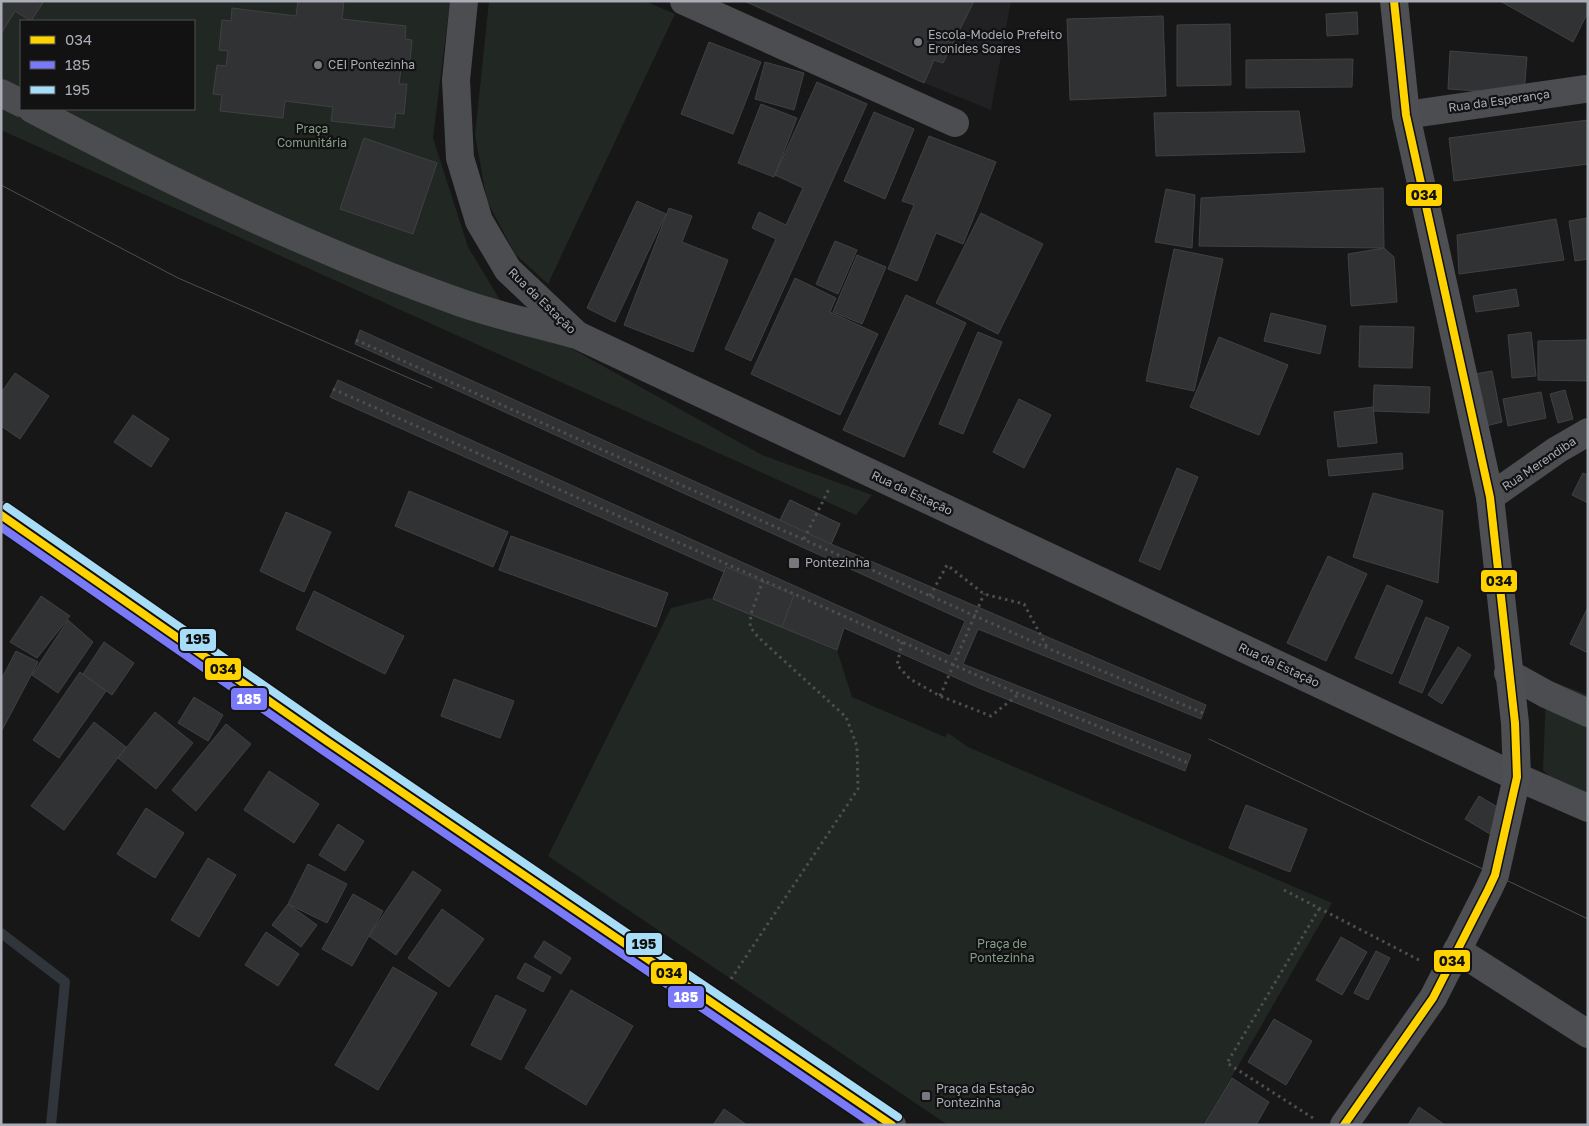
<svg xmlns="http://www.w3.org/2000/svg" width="1589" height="1126" font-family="'Golos Text',sans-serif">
  <rect width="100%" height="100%" fill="#171718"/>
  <!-- built -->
  <polygon fill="#212123" points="741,1 1011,1 991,110 924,83"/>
  <!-- green -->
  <g fill="#212722" fill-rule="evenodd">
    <path d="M1,1H450L433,138L468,247L500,300L560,342L762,455L872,495L856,515L1,130ZM21,21H194V109H21Z"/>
    <polygon points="489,1 645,1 675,14 548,284 515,254 487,201 475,135"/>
    <polygon points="710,598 837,650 852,697 945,737 948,733 968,747 1332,903 1204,1125 948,1125 548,856 671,608"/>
    <polygon points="1548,680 1588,695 1588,794 1550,777 1543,770 1546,694"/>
  </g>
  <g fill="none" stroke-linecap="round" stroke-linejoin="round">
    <!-- stream -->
    <polyline stroke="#30353b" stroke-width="10" points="1,933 65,982 51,1125"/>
  </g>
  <!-- building -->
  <g fill="#313233" stroke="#404144">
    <polygon points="1,1 44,1 31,21 15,11 1,34"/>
    <polygon points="298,1 344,1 342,19 406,26 405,39 412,40 409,70 401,69 399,84 407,84 404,114 396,113 394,128 331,121 333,107 285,101 283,118 220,111 222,95 213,94 217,65 226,66 228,51 219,50 222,20 231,21 232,8 296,16"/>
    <polygon points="745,1 974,1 943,63 934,60 924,83"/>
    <polygon points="1500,1 1588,1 1588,12 1573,42"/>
    <polygon points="1357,12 1358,34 1327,36 1326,14"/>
    <polygon points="1163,16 1166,96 1070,100 1067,19"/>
    <polygon points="1230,24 1231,85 1177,86 1177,25"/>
    <polygon points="709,42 761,62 733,134 681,114"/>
    <polygon points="1450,51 1527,57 1524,94 1448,89"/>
    <polygon points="1353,59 1352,87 1246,88 1246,60"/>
    <polygon points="765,62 804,73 794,110 755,99"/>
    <polygon points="817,82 867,104 751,361 725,349 776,239 752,228 759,212 786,225 803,188 775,175"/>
    <polygon points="761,104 797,118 774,177 738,163"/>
    <polygon points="1299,111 1305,152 1156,156 1154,113"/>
    <polygon points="874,112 914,129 885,199 844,181"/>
    <polygon points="1588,120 1588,164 1454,181 1449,138"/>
    <polygon points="929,136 996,162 963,244 936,233 917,281 888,269 914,205 902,201"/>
    <polygon points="364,138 437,163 413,234 340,209"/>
    <polygon points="1383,188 1384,248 1199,246 1201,198"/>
    <polygon points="1166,189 1195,195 1192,248 1155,242"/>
    <polygon points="637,201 666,214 615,322 587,308"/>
    <polygon points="669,208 692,216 682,242 728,260 693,352 624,325"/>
    <polygon points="981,213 1043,244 998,334 936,303"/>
    <polygon points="1588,218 1588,259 1575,261 1569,221"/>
    <polygon points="1556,219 1564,260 1459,274 1457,235"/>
    <polygon points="835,241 857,250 838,294 816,284"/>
    <polygon points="1384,248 1394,257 1397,302 1351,306 1348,254"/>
    <polygon points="1174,249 1223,259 1194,391 1146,381"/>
    <polygon points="857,255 886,267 862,324 833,312"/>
    <polygon points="795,278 836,298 830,312 878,334 840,415 751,374"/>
    <polygon points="1516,289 1519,306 1476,312 1473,296"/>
    <polygon points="906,295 966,323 904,457 843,430"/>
    <polygon points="1271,313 1326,326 1320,354 1264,341"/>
    <polygon points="1360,326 1414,327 1412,368 1359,367"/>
    <polygon points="360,330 780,520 790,500 840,524 831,544 1206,705 1201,719 978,629 963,664 1191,755 1185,771 979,688 844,628 837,650 713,599 724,572 330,397 338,380 950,656 965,621 355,344"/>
    <polygon points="978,332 1002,342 963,434 939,424"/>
    <polygon points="1531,332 1536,376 1512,378 1508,335"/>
    <polygon points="1219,337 1288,365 1259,435 1190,407"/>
    <polygon points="1588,340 1588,381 1538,380 1538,341"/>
    <polygon points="1492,371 1502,422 1486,426 1475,374"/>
    <polygon points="15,373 49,396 20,439 1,426 1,393"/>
    <polygon points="1374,385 1430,387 1429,413 1373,411"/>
    <polygon points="1565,390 1573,419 1558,423 1550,394"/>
    <polygon points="1541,392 1546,418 1508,426 1503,399"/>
    <polygon points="1019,399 1051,415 1024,468 993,452"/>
    <polygon points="1373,407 1377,443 1338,447 1334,412"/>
    <polygon points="133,415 169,439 151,467 114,442"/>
    <polygon points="1402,453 1403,469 1329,476 1327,460"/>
    <polygon points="1177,468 1198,477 1160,570 1139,561"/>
    <polygon points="1583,473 1588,475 1588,503 1572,495"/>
    <polygon points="409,491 508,532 493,567 395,526"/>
    <polygon points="1373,493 1443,511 1438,583 1353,557"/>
    <polygon points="790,500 840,524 831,544 780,520"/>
    <polygon points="286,512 331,532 304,592 260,571"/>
    <polygon points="511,536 668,593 656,627 499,570"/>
    <polygon points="1328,556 1367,574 1326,661 1287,643"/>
    <polygon points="726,567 794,595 782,627 713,599"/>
    <polygon points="1387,585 1423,601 1392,674 1355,658"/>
    <polygon points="314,591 404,636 385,674 296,629"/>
    <polygon points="41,596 70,616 37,658 10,642"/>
    <polygon points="1588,607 1588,653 1570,644"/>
    <polygon points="1426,617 1449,627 1422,693 1399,683"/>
    <polygon points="68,620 93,642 58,693 32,675"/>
    <polygon points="104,642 134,663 112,695 83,674"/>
    <polygon points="1458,647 1471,655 1442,704 1428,695"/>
    <polygon points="16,651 38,662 1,732 1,680"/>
    <polygon points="80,672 106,691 59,758 33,740"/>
    <polygon points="454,679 514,701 500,738 441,716"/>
    <polygon points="194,697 223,715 208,741 178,723"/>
    <polygon points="155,712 193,743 156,789 118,758"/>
    <polygon points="94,722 126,747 64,830 31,806"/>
    <polygon points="226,724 251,744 196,811 172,790"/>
    <polygon points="269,771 319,804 294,843 244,810"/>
    <polygon points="1479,796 1504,811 1490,834 1465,819"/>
    <polygon points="1246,805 1307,829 1290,872 1229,848"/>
    <polygon points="146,808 184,833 155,878 117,854"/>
    <polygon points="338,824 364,841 345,871 319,855"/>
    <polygon points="208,858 236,875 199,937 171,920"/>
    <polygon points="308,864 347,884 327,923 288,904"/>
    <polygon points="413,871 441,890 396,955 369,936"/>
    <polygon points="353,894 383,911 352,966 322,949"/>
    <polygon points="288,904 317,925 301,947 272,925"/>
    <polygon points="442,909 484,939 449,987 408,958"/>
    <polygon points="266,932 299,954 278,986 245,965"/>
    <polygon points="1341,937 1367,952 1342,995 1316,980"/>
    <polygon points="544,941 571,958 561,974 534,957"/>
    <polygon points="1376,951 1390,958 1368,1000 1354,993"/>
    <polygon points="525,963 551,977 543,992 517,978"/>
    <polygon points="393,967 437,993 378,1090 335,1065"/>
    <polygon points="571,990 633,1026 586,1105 525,1068"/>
    <polygon points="496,995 526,1010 501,1060 471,1045"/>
    <polygon points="1274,1019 1312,1041 1286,1085 1248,1062"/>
    <polygon points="1232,1078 1269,1102 1256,1125 1204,1125"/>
    <polygon points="1419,1107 1445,1125 1408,1125"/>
    <polygon points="724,1109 747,1125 713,1125"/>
  </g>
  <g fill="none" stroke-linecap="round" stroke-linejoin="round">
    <!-- path -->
    <g stroke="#4d4e51" stroke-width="3" stroke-dasharray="2.5 4" stroke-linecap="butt">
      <polyline points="356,340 1047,648 1203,713"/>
      <polyline points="333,389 1019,694 1188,763"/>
      <polyline points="804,539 829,489"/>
      <polyline points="930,596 947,565 984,594 1024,604 1047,647"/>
      <polyline points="902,642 897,665 910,679 940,696 991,716 1019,694"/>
      <polyline points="1284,890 1419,960"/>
      <polyline points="731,979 858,789 857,746 846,717 758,637 750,627 751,614 763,580"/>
      <polyline points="1313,1118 1227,1063 1319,909"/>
    </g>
    <!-- street -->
    <g stroke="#4c4d50" stroke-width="28">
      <polyline points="464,1 456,80 460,158 479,221 508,270 577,335 1517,777 1588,808"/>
      <polyline points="684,1 955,123"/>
      <polyline points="1,93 21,103"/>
      <path d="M32,109C169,181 310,249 456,301C494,315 534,323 573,334"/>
      <polyline points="1406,115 1585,89"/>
      <polyline points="1490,497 1557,450 1588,432"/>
      <polyline points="1508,673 1546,694 1588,713"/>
      <polyline points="1457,950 1588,1034"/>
    </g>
    <!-- primary -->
    <g stroke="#4e4f52" stroke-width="28">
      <polyline points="1,515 328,742 892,1125"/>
      <polyline points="1344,1125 1433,998 1488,890 1495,875 1517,777 1515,723 1490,497 1406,115 1394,1"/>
    </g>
    <!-- tram -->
    <g stroke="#4d4e50" stroke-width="1">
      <polyline points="1,185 178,278 432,388"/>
      <polyline points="1209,739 1588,919"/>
    </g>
    <!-- path-bridge -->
    <polyline stroke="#4d4e51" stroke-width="3" stroke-dasharray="2.5 4" stroke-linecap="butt" points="940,696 984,594"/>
    <defs>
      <g id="bus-1">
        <polyline points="1,515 328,742 892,1125"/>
        <polyline points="1344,1125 1433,998 1488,890 1495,875 1517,777 1515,723 1490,497 1406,115 1394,1"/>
      </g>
      <polyline id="bus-2" points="1,527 322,750 874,1125"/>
      <polyline id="bus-3" points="7,507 334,734 898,1117"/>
    </defs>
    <!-- bus-1 casing -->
    <use href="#bus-1" stroke="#121213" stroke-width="11"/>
    <!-- bus-2 casing -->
    <use href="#bus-2" stroke="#121213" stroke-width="11"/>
    <!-- bus-3 casing -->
    <use href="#bus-3" stroke="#121213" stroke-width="11"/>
    <!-- bus-1 -->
    <use href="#bus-1" stroke="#ffd300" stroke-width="8"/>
    <!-- bus-2 -->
    <use href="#bus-2" stroke="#7a7af9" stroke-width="8"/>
    <!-- bus-3 -->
    <use href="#bus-3" stroke="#a8ddf7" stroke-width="8"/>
  </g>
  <!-- markers -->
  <g fill="#77787f" stroke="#121213" stroke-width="2">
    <circle cx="918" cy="42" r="5"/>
    <circle cx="318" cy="65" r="5"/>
    <rect x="788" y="557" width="12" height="12" rx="2.5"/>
    <rect x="921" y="1091" width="10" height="10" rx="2.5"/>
  </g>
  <g text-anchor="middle" stroke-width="4.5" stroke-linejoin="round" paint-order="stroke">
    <!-- poi labels -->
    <g font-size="12" fill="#aaadb6" stroke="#121213" text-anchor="start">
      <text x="928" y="39">Escola-Modelo Prefeito<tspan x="928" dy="14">Eronides Soares</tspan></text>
      <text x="328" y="69">CEI Pontezinha</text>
      <text x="805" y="567">Pontezinha</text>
      <text x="936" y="1093">Praça da Estação<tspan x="936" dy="14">Pontezinha</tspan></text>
    </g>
    <!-- street labels -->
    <g font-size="12" fill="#aaadb6" stroke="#121213">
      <text transform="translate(1499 101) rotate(-8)" y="4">Rua da Esperança</text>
      <text transform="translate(542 301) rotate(44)" y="4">Rua da Estação</text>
      <text transform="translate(1539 464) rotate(-34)" y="4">Rua Merendiba</text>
      <text transform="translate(912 493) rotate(25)" y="4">Rua da Estação</text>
      <text transform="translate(1279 665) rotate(25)" y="4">Rua da Estação</text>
    </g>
    <!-- park labels -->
    <g font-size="12" fill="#849f88" stroke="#121213">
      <text x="312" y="133">Praça<tspan x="312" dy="14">Comunitária</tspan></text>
      <text x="1002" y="948">Praça de<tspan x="1002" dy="14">Pontezinha</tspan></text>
    </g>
  </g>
  <g stroke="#121213" stroke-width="2">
    <rect x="1405" y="183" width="38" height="24" rx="5" fill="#ffd300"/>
    <rect x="1480" y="569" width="38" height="24" rx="5" fill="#ffd300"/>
    <rect x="179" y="628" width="38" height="24" rx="5" fill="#a8ddf7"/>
    <rect x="204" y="657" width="38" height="24" rx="5" fill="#ffd300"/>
    <rect x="230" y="687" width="38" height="24" rx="5" fill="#7a7af9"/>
    <rect x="625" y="932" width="38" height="24" rx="5" fill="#a8ddf7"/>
    <rect x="1433" y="949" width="38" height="24" rx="5" fill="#ffd300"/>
    <rect x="650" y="961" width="38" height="24" rx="5" fill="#ffd300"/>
    <rect x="667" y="985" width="38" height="24" rx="5" fill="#7a7af9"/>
  </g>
  <g font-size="14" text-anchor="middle" font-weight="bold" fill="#fff">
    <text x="249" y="704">185</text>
    <text x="686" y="1002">185</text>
  </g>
  <g font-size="14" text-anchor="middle" font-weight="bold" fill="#111">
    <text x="1424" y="200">034</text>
    <text x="1499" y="586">034</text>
    <text x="198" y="644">195</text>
    <text x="223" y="674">034</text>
    <text x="644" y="949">195</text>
    <text x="1452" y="966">034</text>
    <text x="669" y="978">034</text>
  </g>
  <!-- border -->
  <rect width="1589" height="1126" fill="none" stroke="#aaadb6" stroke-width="5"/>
  <!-- legend -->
  <rect x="20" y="20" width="175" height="90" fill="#121213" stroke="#4f5054"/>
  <rect x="30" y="36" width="25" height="8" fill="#ffd300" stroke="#4f5054"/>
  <text x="65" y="45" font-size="15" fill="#aaadb6">034</text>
  <rect x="30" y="61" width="25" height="8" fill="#7a7af9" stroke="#4f5054"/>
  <text x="65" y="70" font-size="15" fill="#aaadb6">185</text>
  <rect x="30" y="86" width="25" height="8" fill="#a8ddf7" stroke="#4f5054"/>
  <text x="65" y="95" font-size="15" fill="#aaadb6">195</text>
</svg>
